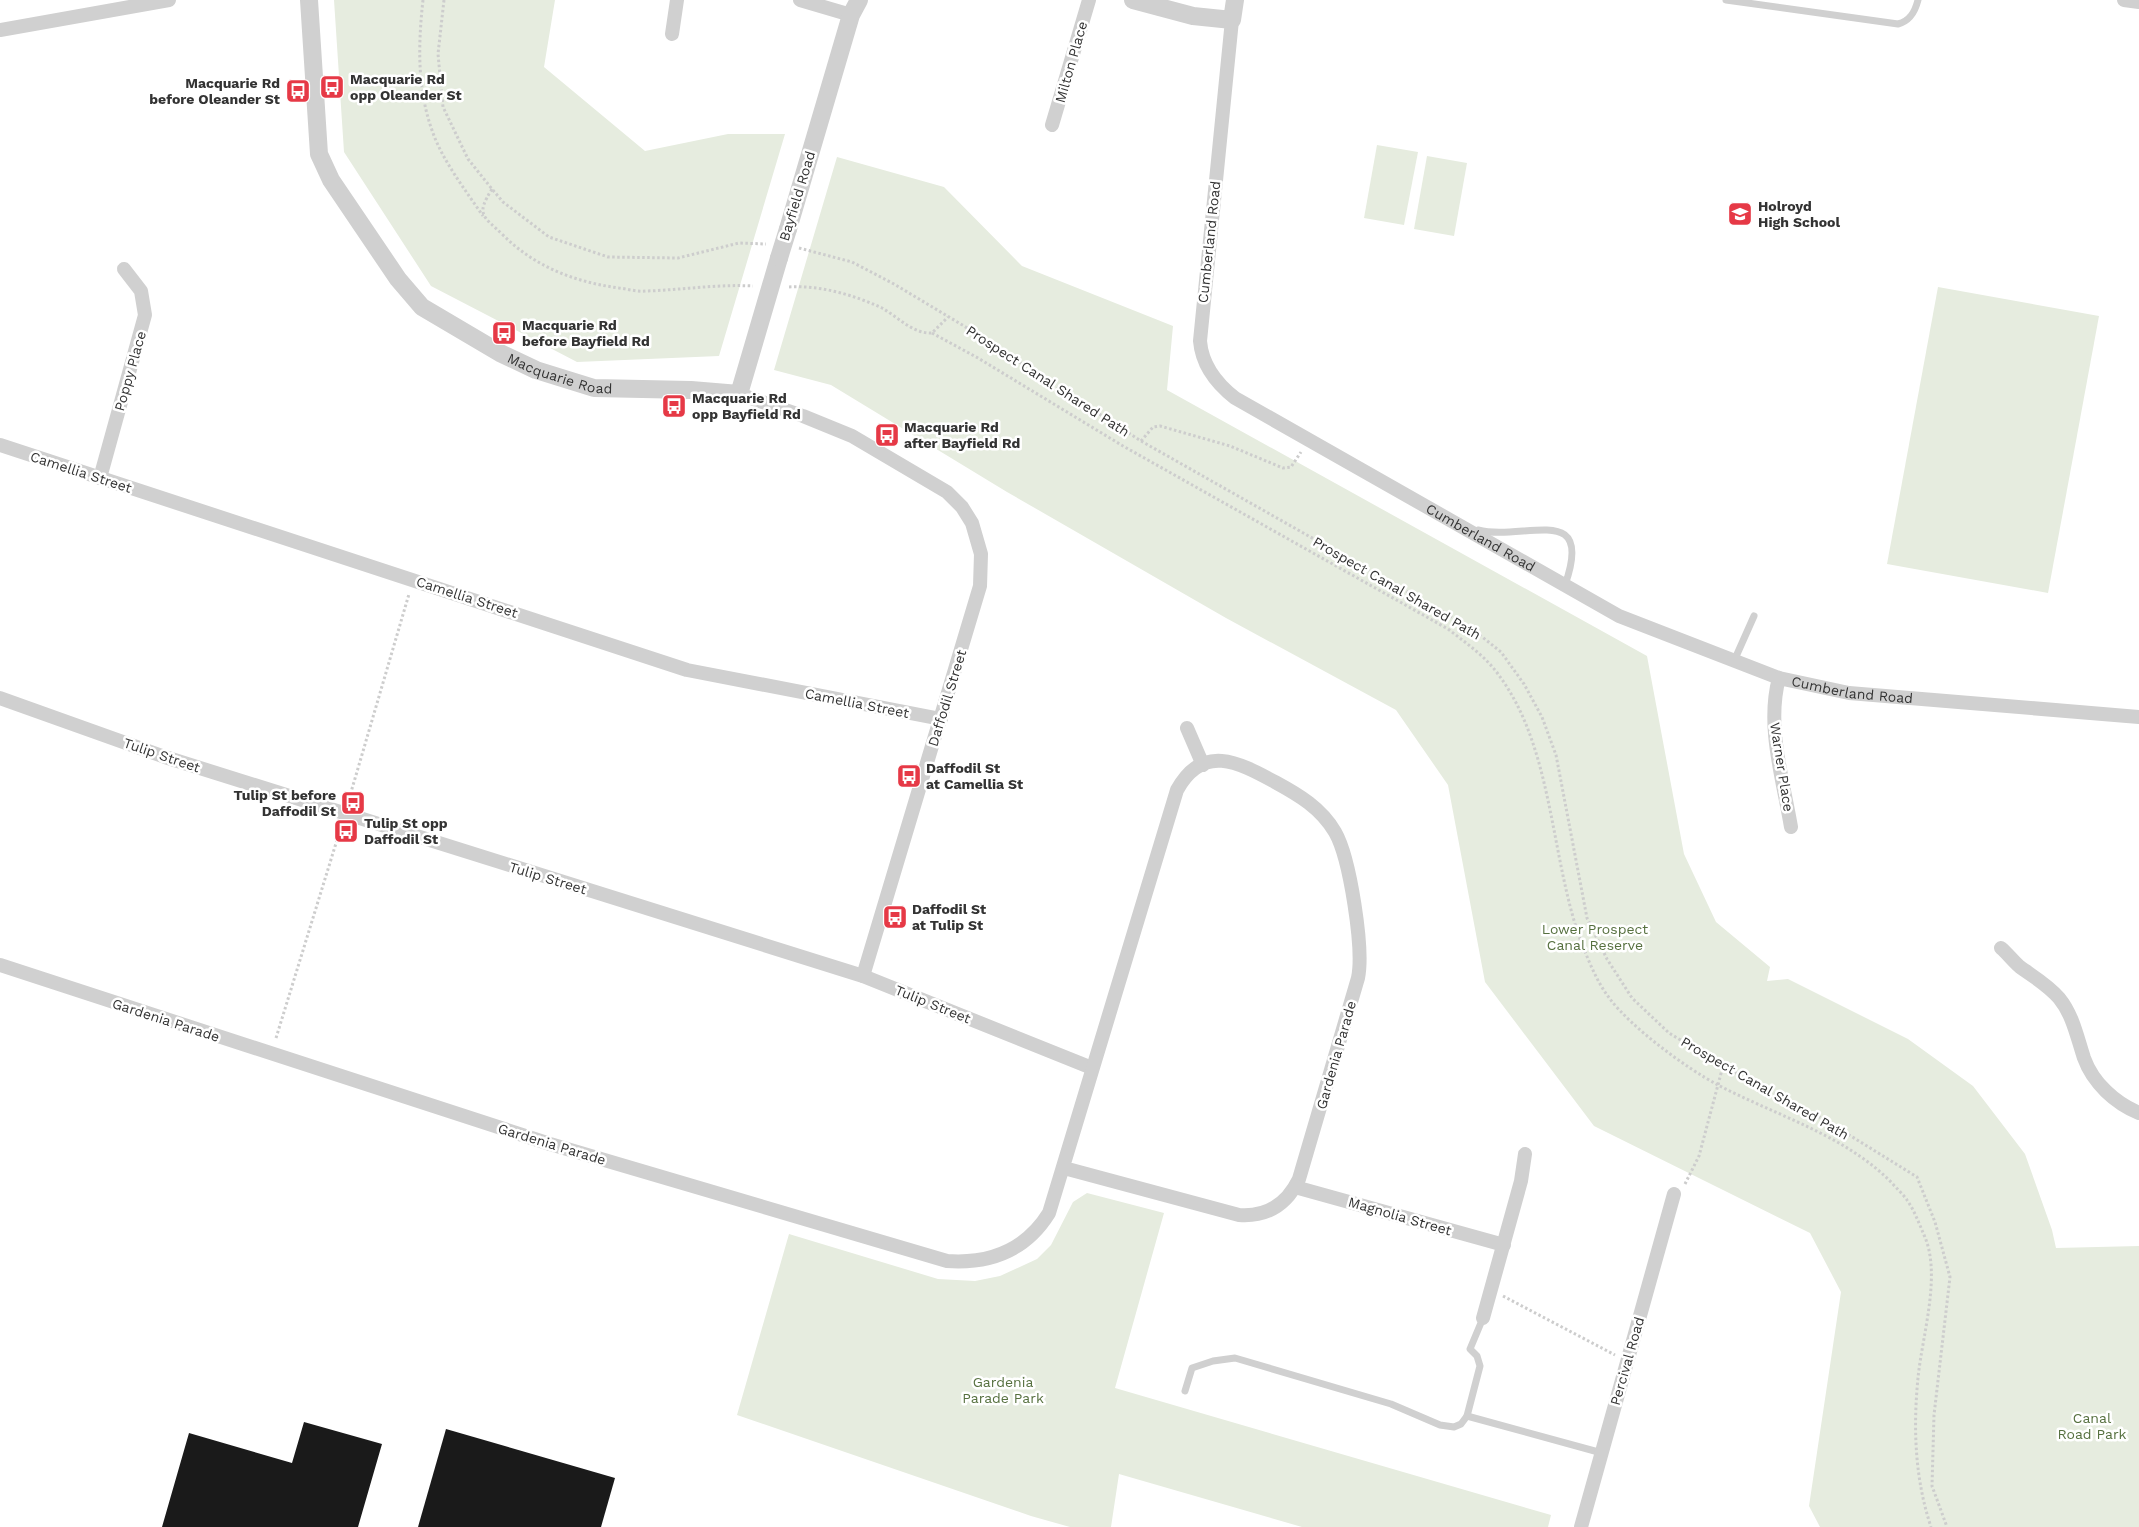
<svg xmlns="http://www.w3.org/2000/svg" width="2139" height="1527" font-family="'Work Sans',sans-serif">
  <rect width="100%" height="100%" fill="#fff"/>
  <!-- green -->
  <g fill="#e6ecdf">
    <polygon points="334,0 555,0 544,67 645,151 728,134 785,134 719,356 577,362 431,286 344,152"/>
    <polygon points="1377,145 1418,152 1404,225 1364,218"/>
    <polygon points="1427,156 1467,163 1454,236 1414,229"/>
    <polygon points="837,157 944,187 1022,266 1173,326 1167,390 1647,656 1684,854 1716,922 1770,967 1767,981 1788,979 1908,1039 1973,1086 2025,1154 2052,1230 2056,1248 2139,1246 2139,1527 1820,1527 1809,1506 1841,1292 1810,1233 1594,1126 1485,982 1448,785 1396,710 1226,618 1007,492 831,385 774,370"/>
    <polygon points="1938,287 2099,316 2048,593 1887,564"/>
    <polygon points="1087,1193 1164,1213 1115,1388 1551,1515 1548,1527 1302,1527 1119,1474 1111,1527 1070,1527 1031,1516 737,1415 789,1234 938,1279 975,1281 1000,1276 1037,1259 1051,1245 1073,1202"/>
  </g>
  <!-- building -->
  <g fill="#1a1a1a">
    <polygon points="304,1422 382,1444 358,1527 162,1527 189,1433 292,1463"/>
    <polygon points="446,1429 615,1478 601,1527 418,1527"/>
  </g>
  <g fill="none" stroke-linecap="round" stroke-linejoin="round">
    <!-- path -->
    <g stroke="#cdcdcd" stroke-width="3" stroke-dasharray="2.5 2.5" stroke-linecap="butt">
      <path d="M423,0C418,45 417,90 433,133C443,161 466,191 483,216"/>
      <polyline points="444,0 438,54 443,107 468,159 492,189 503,202 549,237 608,257 678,258 739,243 766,244"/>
      <path d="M492,189C476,215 482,215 503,235C535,267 575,282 619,288C628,289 637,292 646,291C682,290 716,284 753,286"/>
      <polyline points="799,248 852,262 894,284 964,326 1141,441 1471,628 1501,652 1524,684 1542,717 1556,755 1587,918 1607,959 1632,998 1669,1033 1723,1066 1825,1120 1917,1177 1935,1222 1950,1277 1934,1415 1932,1486 1947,1527"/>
      <path d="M789,287C820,285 854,295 882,308C898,317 913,334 932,333L948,317"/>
      <path d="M932,333L978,358L1123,446L1448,629C1466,643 1485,656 1498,674C1553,747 1550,854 1580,939C1588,959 1596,981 1610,999C1632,1028 1686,1068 1718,1085C1777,1116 1845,1135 1892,1183C1897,1189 1903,1194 1907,1200C1914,1210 1919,1223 1924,1235C1942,1274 1922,1336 1918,1378C1913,1429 1915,1479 1931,1527"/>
      <polyline points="1141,441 1153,427 1160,426 1230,446 1283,468 1291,467 1301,452"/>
      <polyline points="349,799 409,594"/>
      <polyline points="276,1038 341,827"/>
      <polyline points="1685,1184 1699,1156 1723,1066"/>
      <polyline points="1503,1296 1615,1355"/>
    </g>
    <!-- service -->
    <g stroke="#d0d0d0" stroke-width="7">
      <path d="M1726,0L1898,24C1910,21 1915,12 1918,0"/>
      <path d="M1478,530C1523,542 1595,500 1565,585"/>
      <polyline points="1734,661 1754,616"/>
      <polyline points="1483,1318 1470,1349 1477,1356 1480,1366 1467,1416 1602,1453"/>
      <polyline points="1185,1391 1192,1368 1213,1361 1235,1358 1391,1404 1440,1425 1454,1427 1461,1424 1467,1416"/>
    </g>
    <!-- minor -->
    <g stroke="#d0d0d0" stroke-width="14">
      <polyline points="800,0 851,15"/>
      <polyline points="2124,0 2139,2"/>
      <path id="s1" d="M1232,20L1200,341C1202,365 1217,384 1235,398L1619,616L1779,678L1849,693L2139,717"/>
      <polyline points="0,30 169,0"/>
      <polyline points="672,34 677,0"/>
      <polyline points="1052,125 1089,0"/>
      <polyline points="739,394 803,416 852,436 947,492 962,507 972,523 981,554 980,586 863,976"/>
      <polyline points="0,445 687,670 941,719"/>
      <polyline points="100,478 145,315 141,291 124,269"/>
      <path d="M1779,678C1766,726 1783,779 1791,827"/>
      <polyline points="0,698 165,757 863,976 1092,1068"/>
      <polyline points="1187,728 1203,765"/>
      <path d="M2001,948C2008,954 2013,961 2020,967C2034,977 2048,985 2059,998C2073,1015 2077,1037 2084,1058C2093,1083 2115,1103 2139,1113"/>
      <path d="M0,965L550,1144L947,1261C990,1264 1026,1250 1049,1213L1177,790C1203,743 1238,762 1275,782C1299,795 1321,808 1335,832C1350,858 1364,949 1358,978L1299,1179C1287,1204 1267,1217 1239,1215L1064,1168"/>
      <polyline points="1295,1187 1504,1245"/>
      <polyline points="1483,1318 1521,1181 1525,1154"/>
      <polyline points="1581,1527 1674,1194"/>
    </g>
    <!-- tertiary -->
    <g stroke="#d0d0d0" stroke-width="18">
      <path id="s2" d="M309,0L319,154L331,180L398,279L422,307L500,353L536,370L594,388L691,390L739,394L779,258"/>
      <polyline points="1133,0 1193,16 1232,20 1235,0"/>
      <polyline points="788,229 851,15 859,0"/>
    </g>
    <!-- tertiary-bridge -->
    <polyline stroke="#d0d0d0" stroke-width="18" points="779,258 788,229"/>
  </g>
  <!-- icons -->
  <defs>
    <symbol id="bus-square" viewBox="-11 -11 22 22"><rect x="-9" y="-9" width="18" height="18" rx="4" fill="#e63946" stroke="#fff"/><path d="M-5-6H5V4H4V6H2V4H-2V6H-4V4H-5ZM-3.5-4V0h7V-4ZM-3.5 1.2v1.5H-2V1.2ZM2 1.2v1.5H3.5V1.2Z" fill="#fff"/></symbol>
    <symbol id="school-square" viewBox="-11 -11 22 22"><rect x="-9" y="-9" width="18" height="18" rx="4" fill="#e63946" stroke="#fff"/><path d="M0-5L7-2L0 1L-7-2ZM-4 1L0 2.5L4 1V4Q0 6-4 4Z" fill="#fff"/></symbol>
  </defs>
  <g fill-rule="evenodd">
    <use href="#bus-square" x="318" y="73" width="28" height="28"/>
    <use href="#bus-square" x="284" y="77" width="28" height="28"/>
    <use href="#school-square" x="1726" y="200" width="28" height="28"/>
    <use href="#bus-square" x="490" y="319" width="28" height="28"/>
    <use href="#bus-square" x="660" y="392" width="28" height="28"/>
    <use href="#bus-square" x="873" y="421" width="28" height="28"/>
    <use href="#bus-square" x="895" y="762" width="28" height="28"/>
    <use href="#bus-square" x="339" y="789" width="28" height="28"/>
    <use href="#bus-square" x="332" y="817" width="28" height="28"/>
    <use href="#bus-square" x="881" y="903" width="28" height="28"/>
  </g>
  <g text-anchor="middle" stroke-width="5" stroke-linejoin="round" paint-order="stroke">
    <!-- street labels -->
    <g font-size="14" fill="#333" stroke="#fff">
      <text transform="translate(1071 62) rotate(-74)" y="5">Milton Place</text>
      <text transform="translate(797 196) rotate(-73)" y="5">Bayfield Road</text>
      <text transform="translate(1209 242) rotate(-84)" y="5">Cumberland Road</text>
      <text transform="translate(130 371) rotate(-74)" y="5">Poppy Place</text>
      <text dy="5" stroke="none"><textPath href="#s2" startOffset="494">Macquarie Road</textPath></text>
      <text transform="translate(1048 381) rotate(33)" y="5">Prospect Canal Shared Path</text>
      <text transform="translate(81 472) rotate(18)" y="5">Camellia Street</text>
      <text dy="5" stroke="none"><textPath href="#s1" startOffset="674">Cumberland Road</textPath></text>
      <text transform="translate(1397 588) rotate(30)" y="5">Prospect Canal Shared Path</text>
      <text transform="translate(467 597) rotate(18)" y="5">Camellia Street</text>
      <text dy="5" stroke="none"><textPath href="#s1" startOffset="1079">Cumberland Road</textPath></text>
      <text transform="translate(947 698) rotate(-73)" y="5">Daffodil Street</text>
      <text transform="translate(857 703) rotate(11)" y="5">Camellia Street</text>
      <text transform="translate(162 755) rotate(19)" y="5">Tulip Street</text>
      <text transform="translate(1782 767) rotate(81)" y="5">Warner Place</text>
      <text transform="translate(548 878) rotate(17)" y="5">Tulip Street</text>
      <text transform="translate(933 1004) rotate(22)" y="5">Tulip Street</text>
      <text transform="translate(166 1020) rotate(18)" y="5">Gardenia Parade</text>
      <text transform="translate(1336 1055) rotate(-74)" y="5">Gardenia Parade</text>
      <text transform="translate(1765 1088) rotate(30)" y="5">Prospect Canal Shared Path</text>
      <text transform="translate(552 1144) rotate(17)" y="5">Gardenia Parade</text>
      <text transform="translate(1400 1216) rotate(16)" y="5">Magnolia Street</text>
      <text transform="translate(1627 1361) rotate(-74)" y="5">Percival Road</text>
    </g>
    <!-- poi labels -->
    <g font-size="14" font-weight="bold" fill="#333" stroke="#fff" text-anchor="start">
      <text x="350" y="84">Macquarie Rd<tspan x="350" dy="16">opp Oleander St</tspan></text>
      <text x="280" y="88" text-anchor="end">Macquarie Rd<tspan x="280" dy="16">before Oleander St</tspan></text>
      <text x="1758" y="211">Holroyd<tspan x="1758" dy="16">High School</tspan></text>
      <text x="522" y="330">Macquarie Rd<tspan x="522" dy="16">before Bayfield Rd</tspan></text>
      <text x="692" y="403">Macquarie Rd<tspan x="692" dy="16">opp Bayfield Rd</tspan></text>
      <text x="904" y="432">Macquarie Rd<tspan x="904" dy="16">after Bayfield Rd</tspan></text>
      <text x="926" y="773">Daffodil St<tspan x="926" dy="16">at Camellia St</tspan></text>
      <text x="336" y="800" text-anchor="end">Tulip St before<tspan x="336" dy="16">Daffodil St</tspan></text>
      <text x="364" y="828">Tulip St opp<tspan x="364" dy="16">Daffodil St</tspan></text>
      <text x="912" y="914">Daffodil St<tspan x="912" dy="16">at Tulip St</tspan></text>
    </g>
    <!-- park labels -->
    <g font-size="14" fill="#56703f" stroke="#fff">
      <text x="1595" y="934">Lower Prospect<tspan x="1595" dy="16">Canal Reserve</tspan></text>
      <text x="1003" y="1387">Gardenia<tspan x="1003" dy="16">Parade Park</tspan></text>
      <text x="2092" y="1423">Canal<tspan x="2092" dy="16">Road Park</tspan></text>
    </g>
  </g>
</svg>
